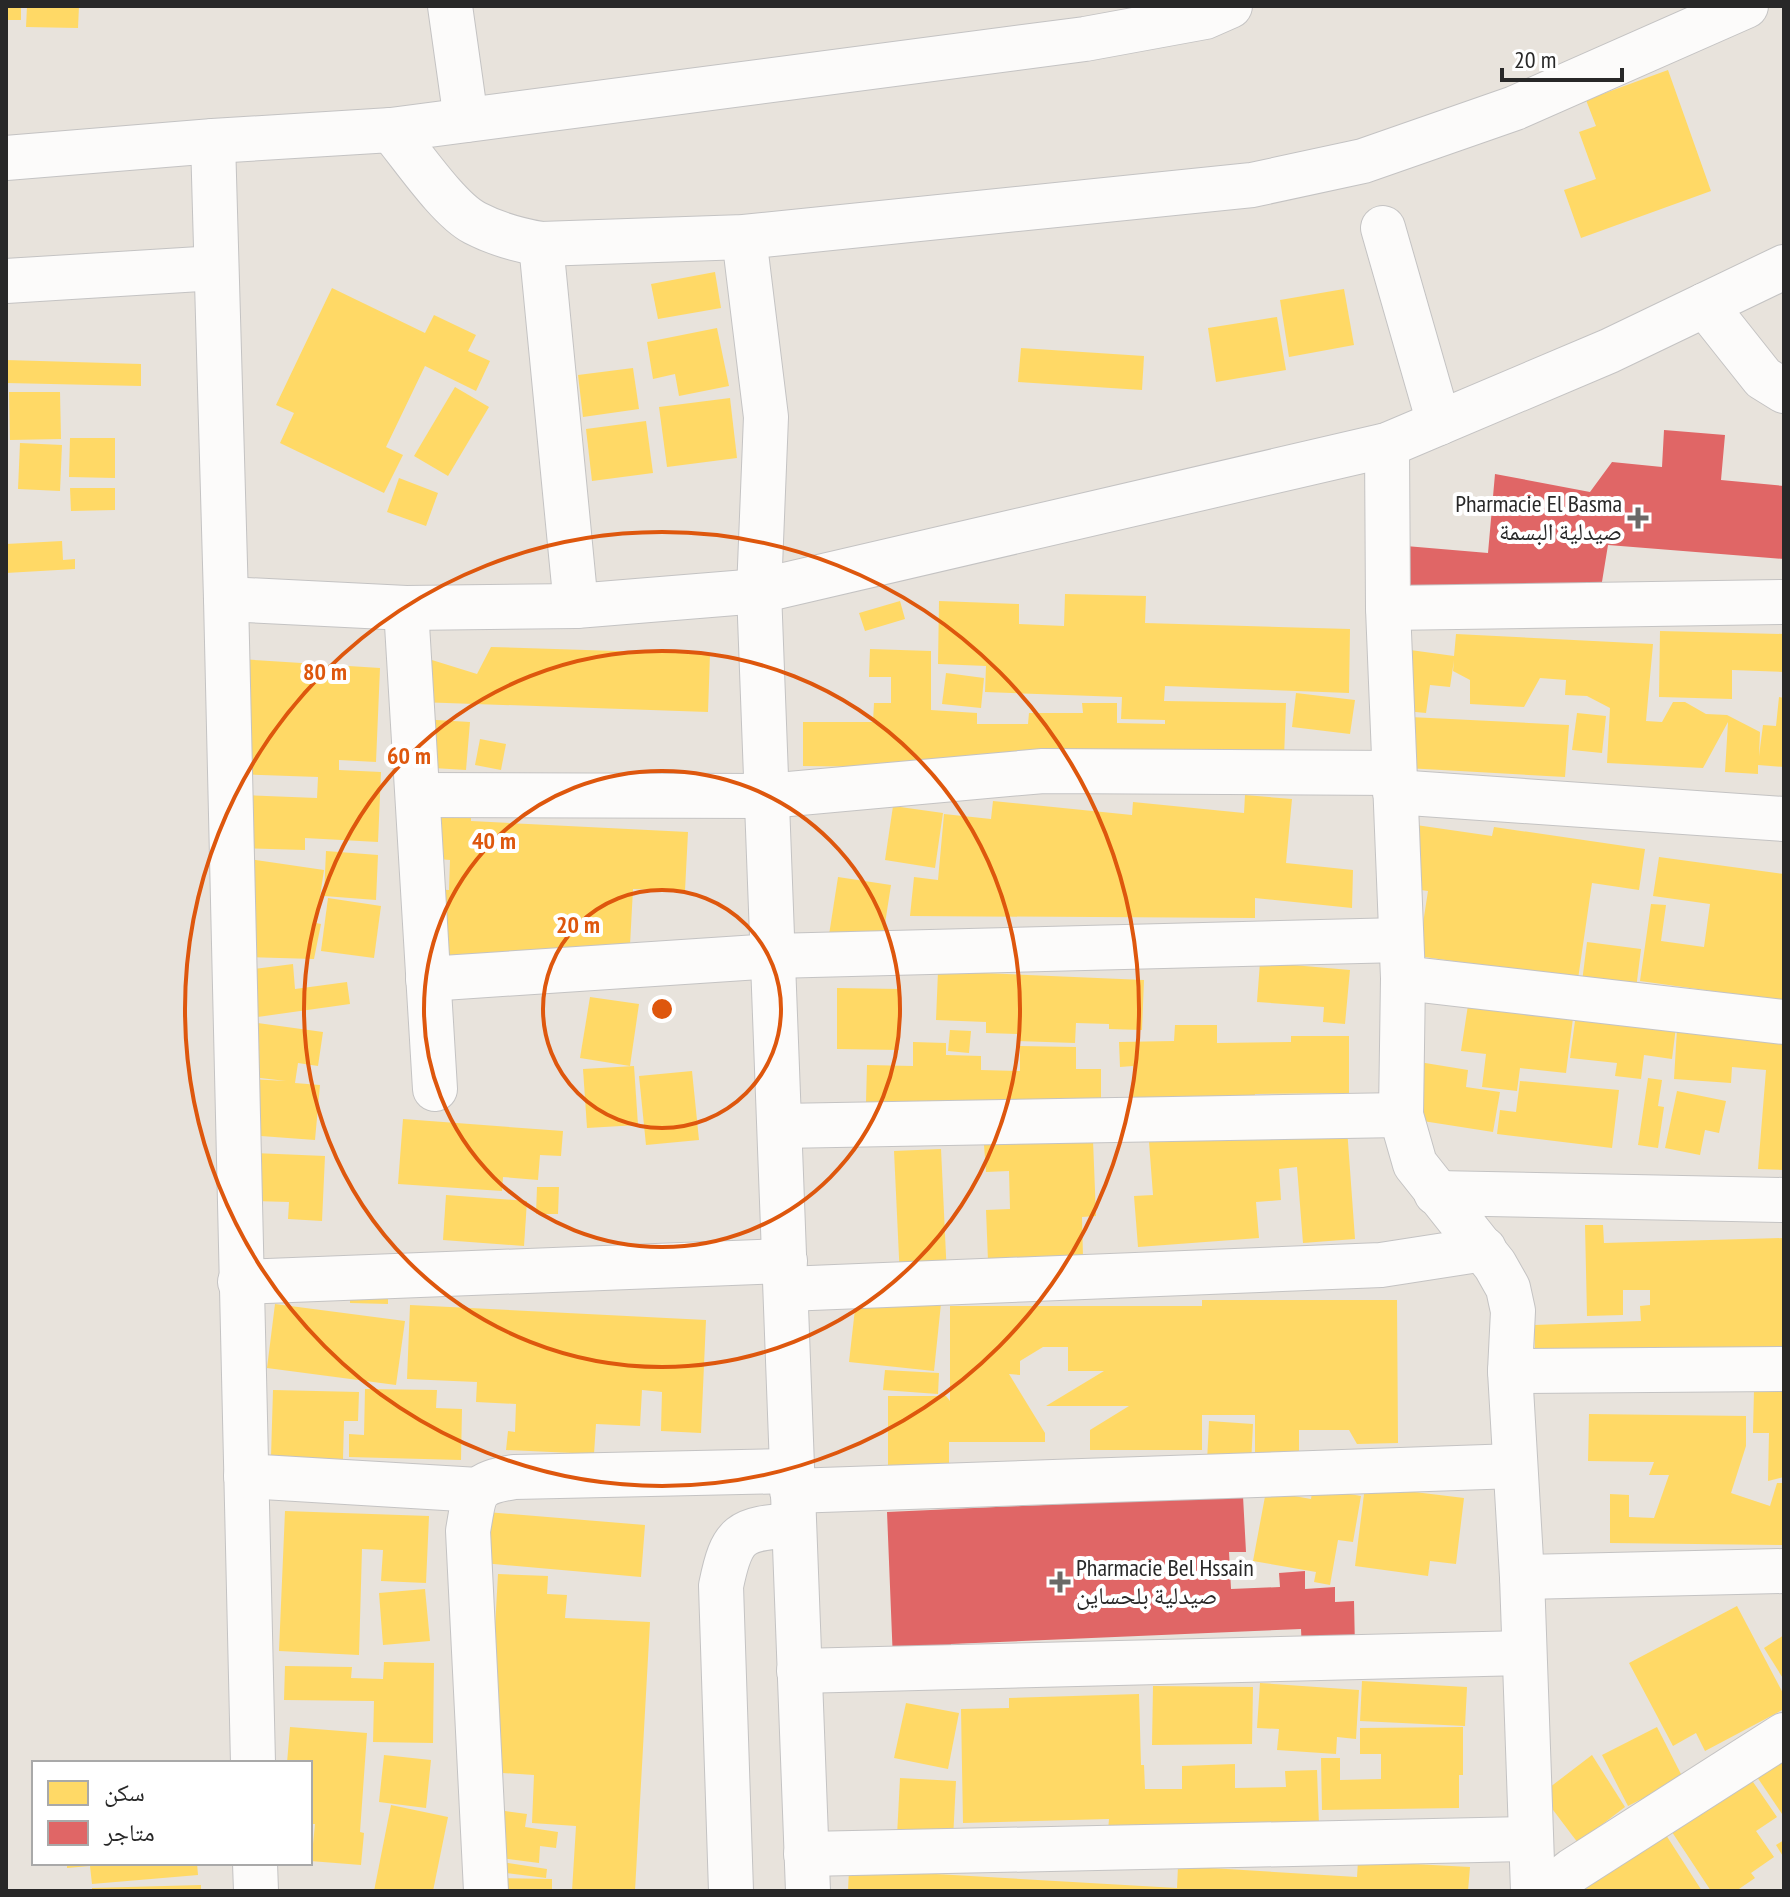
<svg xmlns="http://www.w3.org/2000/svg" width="1790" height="1897" font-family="'PT Sans Narrow','Noto Naskh Arabic',sans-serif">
  <rect width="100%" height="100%" fill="#e8e3dc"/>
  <!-- homes -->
  <g fill="#ffd966">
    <rect x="6" y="6" width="15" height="14"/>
    <polygon points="27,6 79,6 78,28 26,27"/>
    <polygon points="1668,70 1711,191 1581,238 1564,190 1596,179 1579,132 1596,126 1586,100"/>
    <polygon points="715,272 721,308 658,319 651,284"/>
    <polygon points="332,288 425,333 434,315 476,335 468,351 490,361 476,391 425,366 386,447 403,455 384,493 280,443 294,413 276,405"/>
    <polygon points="1344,289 1354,345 1289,357 1280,300"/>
    <polygon points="1277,317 1286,370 1216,382 1208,328"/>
    <polygon points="717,328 729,386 679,396 675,374 653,379 647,342"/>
    <polygon points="1021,348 1144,356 1142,390 1018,382"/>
    <polygon points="6,360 141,364 141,386 6,383"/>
    <polygon points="633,368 639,409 583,417 578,375"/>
    <polygon points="455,387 489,407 448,476 414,456"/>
    <polygon points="9,392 60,392 61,439 10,440"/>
    <polygon points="730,398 737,458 667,467 659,407"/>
    <polygon points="646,421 653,473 592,481 586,429"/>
    <polygon points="70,438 115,438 115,478 69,477"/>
    <polygon points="20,443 62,445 60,491 18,489"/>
    <polygon points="399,478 438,493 426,526 387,512"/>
    <polygon points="70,488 115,488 115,510 71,511"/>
    <polygon points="62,541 63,560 75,559 75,569 6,573 6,544"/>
    <polygon points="1065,594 1146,596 1145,623 1350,629 1349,693 1165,686 1164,701 1286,703 1284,758 1146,770 803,766 803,722 873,722 874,703 891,703 891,677 869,677 870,649 931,651 931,710 977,713 977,724 1028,724 1029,713 1083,713 1082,703 1117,703 1117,723 1165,724 1165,720 1121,719 1122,697 985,692 986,666 938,664 939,601 1019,604 1019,624 1064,626"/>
    <polygon points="900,601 905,619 865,631 859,613"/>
    <polygon points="1660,631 1784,634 1784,672 1732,670 1732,699 1659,697"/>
    <polygon points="1456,634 1653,644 1646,721 1662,722 1673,702 1685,702 1706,714 1727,715 1760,732 1759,756 1763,725 1776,726 1779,697 1784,698 1784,767 1758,765 1758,774 1725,772 1728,722 1703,768 1607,763 1610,708 1587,696 1565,695 1566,680 1540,678 1524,707 1470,704 1470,680 1453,671 1454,660 1450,687 1430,685 1426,713 1395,710 1403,649 1454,656"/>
    <polygon points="491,647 710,654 708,712 418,702 419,656 477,674"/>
    <polygon points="240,659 380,668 376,762 339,760 339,770 381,772 378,842 305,838 305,850 240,848 243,795 317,798 318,777 235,774"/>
    <polygon points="946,673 984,678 981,708 942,704"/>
    <polygon points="1296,693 1355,700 1350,734 1292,727"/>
    <polygon points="1577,713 1606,716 1602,753 1572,750"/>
    <polygon points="1410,717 1569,725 1565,777 1406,768"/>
    <polygon points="420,719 470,722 466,770 417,767"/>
    <polygon points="480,739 506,744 501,770 475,765"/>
    <polygon points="1245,795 1292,799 1286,863 1353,870 1352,908 1255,898 1255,918 910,916 914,877 938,880 944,814 991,819 993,801 1132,815 1133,802 1244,813"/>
    <polygon points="893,806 943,813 935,868 885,860"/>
    <polygon points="427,812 471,814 471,821 688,832 685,891 633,889 629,964 438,955 428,889 449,890 450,860 425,858"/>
    <polygon points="1416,825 1492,836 1494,827 1645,849 1639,890 1592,883 1578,979 1418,956 1428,891 1407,888"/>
    <polygon points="326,851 378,855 376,900 324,896"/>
    <polygon points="1659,857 1784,874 1784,1001 1640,981 1651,904 1666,905 1661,941 1704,947 1710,904 1653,896"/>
    <polygon points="249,859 324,870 316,923 321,924 314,959 245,957"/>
    <polygon points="838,877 891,885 882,943 829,935"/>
    <polygon points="328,898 381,906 374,958 321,951"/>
    <polygon points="1587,942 1641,949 1635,997 1581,990"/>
    <polygon points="1260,962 1350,970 1345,1024 1323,1022 1324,1007 1257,1002"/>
    <polygon points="293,964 295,989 347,982 350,1004 243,1019 237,971"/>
    <polygon points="938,971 1144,980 1142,1030 1109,1029 1109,1024 1076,1023 1075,1043 1017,1041 1017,1034 986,1033 986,1022 936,1020"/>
    <polygon points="837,988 900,989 899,1050 837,1049"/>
    <polygon points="590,997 639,1004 630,1066 580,1058"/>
    <polygon points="1468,1005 1573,1018 1566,1073 1520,1068 1517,1091 1482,1087 1486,1054 1461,1051"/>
    <polygon points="1577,1006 1677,1019 1672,1059 1644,1055 1641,1079 1615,1076 1617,1063 1570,1058"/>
    <polygon points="250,1022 323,1032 318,1066 298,1063 295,1083 320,1085 315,1140 247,1135 251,1079 286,1081 243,1076"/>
    <polygon points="1175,1025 1217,1025 1217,1043 1291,1042 1291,1036 1349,1036 1349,1093 1255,1094 1254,1109 1133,1110 1133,1066 1120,1067 1119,1042 1174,1041"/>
    <polygon points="1677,1029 1784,1040 1784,1170 1758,1169 1766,1070 1732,1067 1731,1083 1674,1079"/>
    <polygon points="950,1030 971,1031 969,1053 948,1051"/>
    <polygon points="913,1042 946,1043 946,1055 981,1056 981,1070 1020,1071 1020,1046 1076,1047 1076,1069 1101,1069 1101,1114 958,1104 866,1102 867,1065 913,1066"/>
    <polygon points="1419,1062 1468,1070 1466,1087 1500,1092 1493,1132 1410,1119"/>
    <polygon points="634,1066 638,1125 587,1128 583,1069"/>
    <polygon points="692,1071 699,1140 646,1145 639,1076"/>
    <polygon points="1648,1078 1662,1080 1658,1106 1664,1107 1658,1148 1638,1145"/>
    <polygon points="1520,1081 1619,1090 1612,1148 1497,1134 1500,1110 1516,1112"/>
    <polygon points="1677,1091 1726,1101 1719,1133 1705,1130 1700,1155 1665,1148"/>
    <polygon points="403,1119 563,1131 561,1156 540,1155 538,1180 503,1177 502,1191 398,1184"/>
    <polygon points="1347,1128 1355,1239 1303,1243 1297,1167 1279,1169 1281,1200 1256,1202 1259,1238 1138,1247 1134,1196 1153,1195 1149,1142"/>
    <polygon points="1093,1140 1096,1216 1082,1217 1083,1257 988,1261 986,1210 1010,1209 1009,1171 986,1172 984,1145"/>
    <polygon points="941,1149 947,1277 900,1279 894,1151"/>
    <polygon points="254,1153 325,1156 322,1221 288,1219 289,1202 251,1201"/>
    <polygon points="537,1187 559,1187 558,1214 536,1214"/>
    <polygon points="446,1195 527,1201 524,1246 443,1240"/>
    <polygon points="1585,1225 1603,1225 1604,1243 1784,1238 1784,1348 1535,1348 1534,1325 1641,1321 1640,1306 1650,1305 1650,1290 1623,1290 1623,1315 1587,1316"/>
    <polygon points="350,1287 388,1287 388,1304 350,1303"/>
    <polygon points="942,1294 934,1371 849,1362 856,1300"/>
    <polygon points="1202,1300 1397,1300 1398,1443 1357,1444 1349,1430 1299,1430 1299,1452 1255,1452 1255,1415 1202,1415 1202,1450 1090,1450 1090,1430 1129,1406 1046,1406 1104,1371 1068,1371 1068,1347 1043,1347 1020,1361 1020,1375 1009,1374 1045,1433 1045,1442 949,1442 949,1465 888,1465 888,1396 946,1396 950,1401 950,1306 1202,1306"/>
    <polygon points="275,1304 405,1321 396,1385 267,1368"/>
    <polygon points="410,1305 706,1320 701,1433 661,1431 662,1392 642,1390 640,1426 596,1424 594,1454 506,1450 508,1431 515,1432 516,1404 476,1402 477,1382 407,1379"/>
    <polygon points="885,1370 939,1373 938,1394 883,1390"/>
    <polygon points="365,1389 437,1390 436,1408 462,1409 461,1460 349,1457 349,1434 364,1435"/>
    <polygon points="273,1390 359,1392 358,1421 344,1421 343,1459 271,1457"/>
    <polygon points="1754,1390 1784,1391 1784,1477 1768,1481 1769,1433 1753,1433"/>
    <polygon points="1589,1414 1746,1416 1746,1446 1731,1493 1770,1506 1777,1483 1784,1483 1784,1545 1610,1543 1610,1494 1629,1495 1629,1517 1654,1518 1669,1475 1649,1475 1654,1462 1588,1461"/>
    <polygon points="1209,1421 1253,1424 1251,1465 1207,1462"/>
    <polygon points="1365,1486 1464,1498 1456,1564 1430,1561 1428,1576 1355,1566"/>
    <polygon points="1313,1487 1361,1496 1353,1542 1338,1540 1330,1585 1314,1582 1316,1572 1253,1561 1266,1491 1311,1499"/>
    <polygon points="285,1511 429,1516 426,1583 381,1581 383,1550 362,1549 359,1655 279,1651"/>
    <polygon points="487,1512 645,1525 641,1577 483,1563"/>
    <polygon points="498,1574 548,1576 547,1594 567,1595 565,1618 650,1622 635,1891 572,1891 576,1826 532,1823 534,1775 487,1772"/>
    <polygon points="425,1589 430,1641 383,1645 379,1593"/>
    <polygon points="1737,1606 1784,1695 1784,1709 1705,1751 1696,1733 1673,1746 1629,1663"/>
    <polygon points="1784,1635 1784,1680 1764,1648"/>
    <polygon points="384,1662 434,1663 433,1743 373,1742 374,1701 284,1700 285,1666 352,1667 351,1678 383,1679"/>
    <polygon points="1362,1681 1467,1687 1465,1726 1360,1721"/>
    <polygon points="1260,1683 1359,1690 1356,1739 1337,1737 1336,1754 1277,1750 1279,1729 1257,1728"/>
    <polygon points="1153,1686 1253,1687 1252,1744 1152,1745"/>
    <polygon points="1139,1694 1141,1765 1144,1765 1145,1789 1182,1789 1182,1766 1235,1764 1235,1788 1286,1787 1285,1771 1317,1770 1319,1825 1108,1831 1109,1819 963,1823 961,1709 1009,1708 1009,1698"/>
    <polygon points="906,1703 959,1713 948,1769 894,1758"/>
    <polygon points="290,1727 367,1733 360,1832 364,1833 361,1865 310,1861 310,1844 313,1844 315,1824 310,1824 310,1763 287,1763"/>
    <polygon points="1463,1727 1463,1775 1459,1775 1459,1808 1322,1810 1321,1758 1340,1758 1340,1780 1381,1779 1381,1754 1360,1754 1360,1728"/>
    <polygon points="1657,1727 1683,1778 1628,1806 1602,1755"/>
    <polygon points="1784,1750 1784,1817 1753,1771"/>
    <polygon points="384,1755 431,1760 426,1808 379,1802"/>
    <polygon points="1592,1755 1625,1807 1578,1843 1541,1794"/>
    <polygon points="900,1778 956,1781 953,1839 897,1836"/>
    <polygon points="1751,1779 1777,1817 1756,1831 1774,1857 1751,1873 1755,1878 1736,1891 1711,1891 1672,1832"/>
    <polygon points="391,1805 448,1817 433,1891 374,1891"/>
    <polygon points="498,1810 527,1814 525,1827 558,1832 556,1848 540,1846 539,1863 492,1857"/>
    <polygon points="1666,1835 1702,1891 1588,1891 1585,1887"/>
    <polygon points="1784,1840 1784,1858 1776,1845"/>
    <polygon points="1358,1861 1470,1867 1468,1891 848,1891 849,1869 1177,1888 1178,1866 1357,1877"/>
    <polygon points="501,1862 547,1869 546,1878 499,1872"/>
    <polygon points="67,1863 197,1863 198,1875 92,1884 90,1866 67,1868"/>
    <polygon points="499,1878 552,1879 552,1891 498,1891"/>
    <polygon points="201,1885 201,1891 92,1891 92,1888"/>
  </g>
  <!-- shops -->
  <g fill="#e06666">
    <polygon points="1664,430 1725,435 1721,480 1784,486 1784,559 1608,545 1600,594 1398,596 1394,545 1488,553 1495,474 1590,492 1612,462 1662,467"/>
    <polygon points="1243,1496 1246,1552 1229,1552 1231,1589 1280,1587 1279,1573 1305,1571 1305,1589 1335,1587 1335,1602 1354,1601 1355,1648 1302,1651 1301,1629 951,1644 952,1658 893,1661 887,1512"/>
  </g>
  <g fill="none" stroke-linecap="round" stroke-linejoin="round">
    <defs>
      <g id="minor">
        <polyline points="450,6 466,120"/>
        <path d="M391,130C412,155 448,209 475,223C496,234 518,240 541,244L744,237L1252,185L1363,161L1515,108L1746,6"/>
        <polyline points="213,141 226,599 253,1763"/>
        <polyline points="6,158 213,141 391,130 1085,39 1205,17 1230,6"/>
        <polyline points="1383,228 1439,423"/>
        <polyline points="744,237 766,417 759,591 808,1891"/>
        <polyline points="541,244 576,606"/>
        <polyline points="6,281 216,268"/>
        <polyline points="1705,305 1763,378 1784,391"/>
        <polyline points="1387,445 1388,608 1403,978 1401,1115 1415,1164 1495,1265 1508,1288 1513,1311 1510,1371 1522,1577 1533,1891"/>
        <polyline points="226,599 406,608 576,606 759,591 1387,445 1609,351 1784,267"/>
        <polyline points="406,608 435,1089"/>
        <polyline points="1388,608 1784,602"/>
        <polyline points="1395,792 1784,819"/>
        <polyline points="418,795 767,796 1043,771 1394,773"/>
        <polyline points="1403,978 1784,1022"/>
        <polyline points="428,979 773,956 1401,940"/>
        <polyline points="780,1126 1401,1115"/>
        <polyline points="1436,1193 1784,1200"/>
        <polyline points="240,1282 785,1261"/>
        <polyline points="786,1289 1381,1265 1484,1249"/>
        <polyline points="1510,1371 1784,1369"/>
        <polyline points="246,1476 478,1490"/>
        <polyline points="792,1491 1515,1466"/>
        <polyline points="1522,1577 1784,1571"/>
        <polyline points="799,1671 1524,1653"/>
        <polyline points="806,1854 1530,1839"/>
        <polyline points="255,1863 256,1891"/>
        <path d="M486,1891L468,1531C475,1491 472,1484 514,1477L791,1471"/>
        <path d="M731,1891L721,1586C732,1532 740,1529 793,1525"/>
        <polyline points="1546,1891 1573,1870 1784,1735"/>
      </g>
    </defs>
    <!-- minor casing -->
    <use href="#minor" stroke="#c4c3c3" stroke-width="46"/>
    <!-- minor -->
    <use href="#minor" stroke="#fcfbfa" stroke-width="44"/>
  </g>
  <!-- distance rings -->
  <g fill="none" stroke="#de570d" stroke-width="4">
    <circle cx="662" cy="1009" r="119"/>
    <circle cx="662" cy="1009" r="238"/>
    <circle cx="662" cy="1009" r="358"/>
    <circle cx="662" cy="1009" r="477"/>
  </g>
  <!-- markers -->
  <g fill="#6b6967" stroke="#fff" stroke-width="3">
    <path d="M1634 506h8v8h8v8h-8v8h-8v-8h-8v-8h8z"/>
    <path d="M1056 1570h8v8h8v8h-8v8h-8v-8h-8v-8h8z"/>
  </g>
  <g text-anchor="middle" stroke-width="8" stroke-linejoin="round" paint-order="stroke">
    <!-- poi labels -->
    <g font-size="24" fill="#282828" stroke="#fff" text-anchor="end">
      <text x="1622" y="512">Pharmacie El Basma<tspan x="1622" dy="28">صيدلية البسمة</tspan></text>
      <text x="1076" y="1576" text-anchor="start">Pharmacie Bel Hssain<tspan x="1076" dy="28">صيدلية بلحساين</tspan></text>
    </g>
  </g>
  <circle cx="662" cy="1009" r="12" fill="#de570d" stroke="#fff" stroke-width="4"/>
  <g font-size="24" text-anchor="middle" font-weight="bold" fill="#de570d" stroke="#fff" stroke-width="8" stroke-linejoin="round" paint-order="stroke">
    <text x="325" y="680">80 m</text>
    <text x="409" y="764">60 m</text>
    <text x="494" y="849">40 m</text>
    <text x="578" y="933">20 m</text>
  </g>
  <!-- border -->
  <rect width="1790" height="1897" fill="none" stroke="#282828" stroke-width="16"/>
  <!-- legend -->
  <rect x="32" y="1761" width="280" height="104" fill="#ffffff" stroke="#a9a9a9" stroke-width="2"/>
  <rect x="48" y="1781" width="40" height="24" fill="#ffd966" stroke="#a9a9a9" stroke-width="2"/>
  <text x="104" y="1801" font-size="24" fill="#282828">سكن</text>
  <rect x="48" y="1821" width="40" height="24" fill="#e06666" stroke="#a9a9a9" stroke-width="2"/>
  <text x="104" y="1841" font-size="24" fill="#282828">متاجر</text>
  <!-- scale -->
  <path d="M1502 68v12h120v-12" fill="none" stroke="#282828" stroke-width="4"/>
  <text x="1514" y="68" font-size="24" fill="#282828" stroke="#ffffff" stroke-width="6" paint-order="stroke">20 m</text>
</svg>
